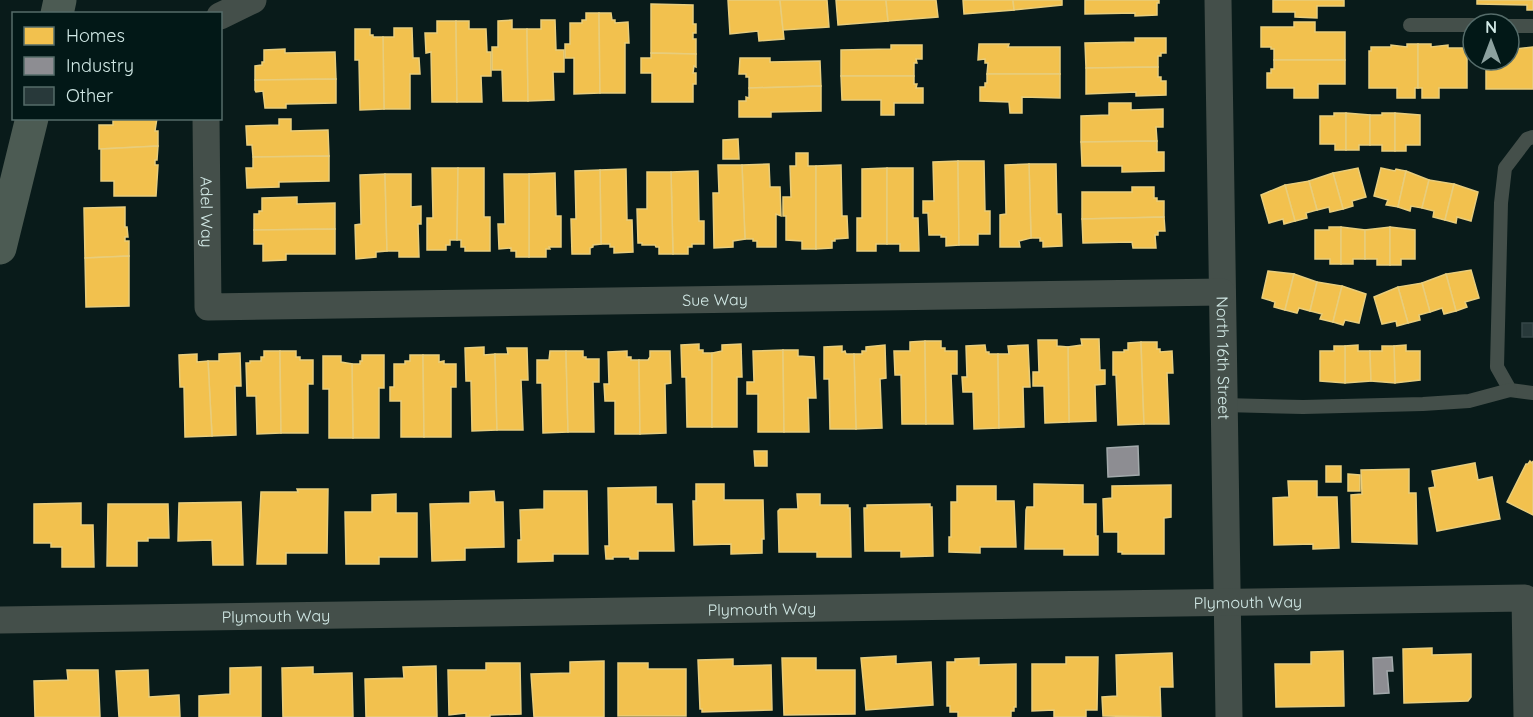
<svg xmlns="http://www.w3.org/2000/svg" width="1533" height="717" font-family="Quicksand,sans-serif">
  <rect width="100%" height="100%" fill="#091b1a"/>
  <!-- homes -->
  <g fill="#f2c14e" stroke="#e8cd7c" stroke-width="1.5">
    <polygon points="728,0 780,0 784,39 759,41 758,31 730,34"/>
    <polygon points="780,0 827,0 829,27 783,30"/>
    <polygon points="836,0 886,0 888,21 838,25"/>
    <polygon points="886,0 936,0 938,17 888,21"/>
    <polygon points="963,0 1013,0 1014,10 964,14"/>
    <polygon points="1013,0 1062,0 1062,5 1014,10"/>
    <polygon points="1085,0 1159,0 1159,3 1157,3 1157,15 1135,16 1135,13 1085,14"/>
    <polygon points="1273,0 1344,0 1344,6 1317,6 1317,18 1295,17 1295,12 1273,12"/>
    <polygon points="1477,0 1533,0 1533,10 1527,10 1527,5 1477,4"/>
    <polygon points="651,4 693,5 693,24 696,24 696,33 693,33 693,39 696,39 696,54 651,53"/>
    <polygon points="586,13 599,13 600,93 574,94 574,58 565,58 565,44 570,44 570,23 582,23 582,20 586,20"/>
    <polygon points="599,13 611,13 612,20 615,20 615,23 628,22 629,43 625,43 625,93 600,93"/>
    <polygon points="512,20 512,29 527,29 528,101 503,101 502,70 492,70 492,47 498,47 498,21"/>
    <polygon points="541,20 555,20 556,50 564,50 564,72 553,72 554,100 528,101 527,29 541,29"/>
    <polygon points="437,21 456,21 457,102 432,102 431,52 426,53 425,33 437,33"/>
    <polygon points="456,21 469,21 469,29 486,29 487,52 491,52 491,76 481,76 482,102 457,102"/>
    <polygon points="1294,22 1315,22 1315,32 1345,32 1345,60 1274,60 1274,49 1271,49 1271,47 1261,47 1261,27 1294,27"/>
    <polygon points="394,28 412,28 413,58 419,58 420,74 410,74 410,109 384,109 383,37 394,37"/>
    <polygon points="355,29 370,29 370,35 373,35 373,37 383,37 384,109 360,110 359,60 355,60"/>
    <polygon points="1135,38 1166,38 1166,53 1161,53 1161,56 1158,56 1158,67 1086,68 1085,43 1135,42"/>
    <polygon points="979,44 1009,44 1008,47 1060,47 1060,74 987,74 988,63 985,63 985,59 978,60"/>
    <polygon points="1407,44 1418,44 1418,88 1415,88 1415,98 1397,98 1397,88 1369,88 1369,51 1371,51 1371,47 1391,47 1391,45 1407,47"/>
    <polygon points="1418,44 1431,44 1431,47 1448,45 1448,48 1467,48 1467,88 1439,88 1439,98 1422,98 1422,88 1418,88"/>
    <polygon points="891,45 922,45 922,59 916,59 917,63 914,63 914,76 841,76 841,50 891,49"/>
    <polygon points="1509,46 1515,46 1515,49 1533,47 1533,89 1486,89 1486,60 1509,60"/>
    <polygon points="285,49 285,53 335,52 336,79 255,80 255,66 262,65 262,62 264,62 264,50"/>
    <polygon points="651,53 696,54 696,67 694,66 693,73 696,73 696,84 693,84 693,102 652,102 652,73 641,73 641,58 651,58"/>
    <polygon points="740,58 770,58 770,62 820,61 821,86 749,88 749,77 746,77 746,74 739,74"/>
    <polygon points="1274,60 1345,60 1345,84 1318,84 1318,98 1294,98 1294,88 1267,88 1267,73 1271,73 1271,69 1274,69"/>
    <polygon points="1158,67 1158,77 1161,77 1161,81 1166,81 1166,95 1136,96 1136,92 1086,94 1086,68"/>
    <polygon points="987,74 1060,74 1060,98 1022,97 1022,113 1010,113 1009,102 980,101 980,87 985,87 985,83 987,83"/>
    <polygon points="841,76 914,76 914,84 917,84 916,88 923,88 923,103 894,103 894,115 881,115 881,100 842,100"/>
    <polygon points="336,79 336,103 286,104 286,108 265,108 263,91 256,92 255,90 255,80"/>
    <polygon points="821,86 821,111 771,112 771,117 739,117 739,101 746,101 746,97 749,98 749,88"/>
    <polygon points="1109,103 1131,103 1131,110 1163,109 1163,127 1156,127 1157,141 1081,142 1081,116 1109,115"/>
    <polygon points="1334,113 1346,113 1346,150 1335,150 1335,144 1320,144 1320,116 1334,116"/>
    <polygon points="1346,113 1370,115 1370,145 1359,145 1359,150 1346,150"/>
    <polygon points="1382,113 1395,113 1395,151 1382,151 1382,145 1370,145 1370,115 1382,115"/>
    <polygon points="1395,113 1420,115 1420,145 1406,145 1406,151 1395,151"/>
    <polygon points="113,118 157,118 155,131 158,131 158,146 99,149 99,125 113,125"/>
    <polygon points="279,119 291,119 291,131 328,130 329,156 253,157 252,145 247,145 246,126 279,125"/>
    <polygon points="738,139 739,159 723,159 723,140"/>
    <polygon points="1157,141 1157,152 1164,152 1164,171 1122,172 1122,166 1082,166 1081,142"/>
    <polygon points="158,146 157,160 155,160 155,165 158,165 156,196 114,196 114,181 101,181 101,149"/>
    <polygon points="796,153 808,153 808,166 816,166 816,249 802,249 802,241 786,240 786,216 783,216 783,197 791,197 790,166 796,166"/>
    <polygon points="329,156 329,181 279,182 279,187 247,188 246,168 253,168 253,157"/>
    <polygon points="958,161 959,245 946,246 946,237 941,237 941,235 929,235 928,213 923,213 923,201 934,201 933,162"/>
    <polygon points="958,161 984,161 985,211 990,211 990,234 978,234 978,245 959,245"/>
    <polygon points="769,164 770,187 780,187 781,216 776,214 776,247 757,247 757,241 753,241 753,239 745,239 742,165"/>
    <polygon points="1029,164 1056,164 1057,214 1061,214 1062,246 1043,247 1043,241 1040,241 1040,238 1031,238"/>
    <polygon points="1029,164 1031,238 1019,241 1020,247 1000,247 1000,215 1006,214 1005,165"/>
    <polygon points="718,165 742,165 745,239 733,241 733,247 714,248 713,193 719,193"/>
    <polygon points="841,165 842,216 847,216 848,238 835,239 835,241 832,241 832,248 816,249 816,166"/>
    <polygon points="432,168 458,168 457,240 450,240 450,245 446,245 446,250 427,250 427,218 433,218"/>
    <polygon points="458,168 484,168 484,217 490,217 490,251 465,251 465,247 461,247 461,240 457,240"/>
    <polygon points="887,168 887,244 876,244 876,251 857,251 857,218 862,218 862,169"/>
    <polygon points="887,168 913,168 913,218 918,218 919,251 900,251 900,244 887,244"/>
    <polygon points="1358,168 1366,197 1352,201 1353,206 1343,209 1333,173"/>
    <polygon points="1381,168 1395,171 1396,169 1406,171 1398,207 1386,205 1388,200 1374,196"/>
    <polygon points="626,169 627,220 632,220 633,252 614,253 614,247 610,247 610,244 601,244 600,170"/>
    <polygon points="600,170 601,244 593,245 593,247 590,248 590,254 572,254 571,219 576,219 575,171"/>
    <polygon points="698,171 699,221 704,221 704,244 692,244 692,247 688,247 688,254 673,254 671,172"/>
    <polygon points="1406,171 1429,180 1422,208 1411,206 1410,211 1398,207"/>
    <polygon points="647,172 671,172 673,254 659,254 659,247 656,247 655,245 642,245 642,243 638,243 637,209 647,209"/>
    <polygon points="555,173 556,216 561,216 561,247 549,247 550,249 546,249 546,257 529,257 529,174"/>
    <polygon points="1333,173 1343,209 1330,212 1329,207 1317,210 1309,181"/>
    <polygon points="385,174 387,251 376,252 376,257 356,259 355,225 361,224 360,175"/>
    <polygon points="385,174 411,174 411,207 421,206 421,224 418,224 419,257 399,257 399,251 387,251"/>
    <polygon points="504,174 529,174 529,257 516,257 516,251 511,251 511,248 499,249 498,224 505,224"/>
    <polygon points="1429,180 1454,184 1445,220 1433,217 1434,211 1422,208"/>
    <polygon points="1309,181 1317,210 1306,213 1307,218 1295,221 1285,185"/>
    <polygon points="1454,184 1478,192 1471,221 1457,217 1456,223 1445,220"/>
    <polygon points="1285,185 1295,221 1284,224 1283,219 1269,223 1261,195"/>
    <polygon points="1132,187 1154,187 1154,198 1157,198 1157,201 1164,201 1164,217 1082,219 1082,192 1132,192"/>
    <polygon points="297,197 297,204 335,203 335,229 254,230 254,214 259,214 259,211 262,211 262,198"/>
    <polygon points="125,207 125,227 127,227 128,237 125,237 125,241 129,241 129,256 85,258 84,208"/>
    <polygon points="1164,217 1165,231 1158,231 1158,235 1155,235 1156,248 1133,248 1132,242 1083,243 1082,219"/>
    <polygon points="1329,227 1341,227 1341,264 1330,264 1330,259 1315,259 1315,230 1329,230"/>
    <polygon points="1341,227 1365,230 1365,259 1353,259 1353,264 1341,264"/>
    <polygon points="1390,227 1390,265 1377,265 1377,259 1365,259 1365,230"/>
    <polygon points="1390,227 1415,230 1415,259 1401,259 1401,265 1390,265"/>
    <polygon points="335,229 335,254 286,254 286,260 263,261 263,244 254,244 254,230"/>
    <polygon points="129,256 129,306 86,307 85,258"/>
    <polygon points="1471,270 1479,298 1465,302 1467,307 1456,311 1446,274"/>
    <polygon points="1268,271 1294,274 1285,310 1274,307 1275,302 1262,298"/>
    <polygon points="1294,274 1317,282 1310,311 1299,308 1297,313 1285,310"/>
    <polygon points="1446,274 1456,311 1444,314 1442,308 1430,312 1422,283"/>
    <polygon points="1317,282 1342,286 1333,322 1320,319 1322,314 1310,311"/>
    <polygon points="1422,283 1430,312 1419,315 1420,320 1408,323 1398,287"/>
    <polygon points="1342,286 1366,294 1359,323 1345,320 1343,325 1333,322"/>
    <polygon points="1398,287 1408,323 1397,326 1396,321 1382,324 1374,297"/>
    <polygon points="1081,339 1099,339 1100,370 1105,370 1105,384 1095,385 1096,421 1069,422 1068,347 1082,345"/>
    <polygon points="1038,340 1057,340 1057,346 1068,347 1069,422 1045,423 1044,386 1033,386 1033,372 1039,372"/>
    <polygon points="925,341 926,424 902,424 901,375 895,375 894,351 910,351 910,342"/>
    <polygon points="925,341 941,341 941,348 945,348 945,351 957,351 957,374 951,374 953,424 926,424"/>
    <polygon points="1141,342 1144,424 1118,425 1116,375 1113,375 1113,352 1124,352 1124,350 1128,350 1128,343"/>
    <polygon points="1141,342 1157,342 1157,349 1160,349 1160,352 1172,351 1173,373 1167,373 1169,424 1144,424"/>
    <polygon points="699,344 699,350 703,350 703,353 712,353 712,427 687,427 686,377 682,377 681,345"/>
    <polygon points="741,344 742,377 737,377 737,427 712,427 712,353 722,351 722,345"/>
    <polygon points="885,345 886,378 880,379 882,428 856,429 854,354 862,354 862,351 866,351 866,347"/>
    <polygon points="985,345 986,352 989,352 989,354 998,354 999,428 974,429 973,392 963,392 962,377 967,377 966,346"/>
    <polygon points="1028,345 1030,387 1023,387 1024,427 999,428 998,354 1009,354 1008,346"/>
    <polygon points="1358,345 1358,351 1370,351 1371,381 1345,383 1345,346"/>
    <polygon points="1406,345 1406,351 1420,351 1420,380 1395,383 1394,346"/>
    <polygon points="842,346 842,352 845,351 846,354 854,354 856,429 830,429 829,379 824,379 824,347"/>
    <polygon points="1334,346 1345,346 1345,383 1320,381 1320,351 1334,351"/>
    <polygon points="1382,346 1394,346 1395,383 1371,381 1370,351 1382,351"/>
    <polygon points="484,347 484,355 495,354 497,430 472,431 471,381 466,381 465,348"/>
    <polygon points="507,348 527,348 528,380 521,380 523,430 497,430 495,354 508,354"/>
    <polygon points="783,350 784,432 758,432 758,394 747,394 747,382 754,382 753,351"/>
    <polygon points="783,350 798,350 798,356 814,357 816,398 808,398 809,432 784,432"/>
    <polygon points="264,351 280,351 281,433 257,434 256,396 247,396 246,363 250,363 250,361 261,361 261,357 264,357"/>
    <polygon points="280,351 296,351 296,357 300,357 300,360 313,360 313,384 308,384 308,433 281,433"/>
    <polygon points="550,351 566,351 568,432 543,433 542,383 537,383 537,360 549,360"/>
    <polygon points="566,351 583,351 583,357 586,357 586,359 599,359 599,382 593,382 594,432 568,432"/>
    <polygon points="627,351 627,357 631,357 631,360 639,360 640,434 615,434 615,401 605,401 604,384 609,384 608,352"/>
    <polygon points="650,351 670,351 671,383 665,384 666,433 640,434 639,360 648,360 650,357"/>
    <polygon points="240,353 241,386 235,386 236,435 212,436 208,361 219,361 219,354"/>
    <polygon points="197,354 197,362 208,361 212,436 185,437 184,387 180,387 179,355"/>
    <polygon points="362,355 384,355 384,388 379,388 379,438 353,438 352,364 360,364 360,361 362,361"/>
    <polygon points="410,355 423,355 424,437 401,437 401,401 390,401 390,387 394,387 394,364 405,364 405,361 410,361"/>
    <polygon points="423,355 439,355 439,362 444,361 444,364 456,364 456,387 451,387 451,437 424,437"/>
    <polygon points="323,356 341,356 341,362 352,364 353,438 329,438 329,389 323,389"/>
    <polygon points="754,451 767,451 767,466 755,466"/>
    <polygon points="1530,461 1532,463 1533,461 1533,515 1507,502 1526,464 1528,464"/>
    <polygon points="1475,463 1478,480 1492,477 1500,519 1437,531 1429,488 1435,487 1432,471"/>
    <rect x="1326" y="466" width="15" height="16"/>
    <polygon points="1409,469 1409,493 1416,493 1417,544 1352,542 1351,495 1362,494 1361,470"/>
    <polygon points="1348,474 1360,475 1360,491 1348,491"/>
    <polygon points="1288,481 1317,481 1317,497 1337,497 1339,548 1313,549 1313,544 1274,545 1273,498 1289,497"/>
    <polygon points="696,484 724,484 724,500 763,500 764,539 762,539 762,553 731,554 731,544 694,545 693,501 696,501"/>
    <polygon points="1034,484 1083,485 1083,504 1096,504 1096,536 1098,536 1098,555 1064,555 1064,549 1025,549 1026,510 1027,507 1034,507"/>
    <polygon points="1171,485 1171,517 1164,518 1164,554 1122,554 1122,552 1118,552 1118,532 1104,532 1103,499 1112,498 1112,486"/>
    <polygon points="957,486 996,486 996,501 1014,501 1016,547 980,547 980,553 949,552 949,537 951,537 951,502 957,502"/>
    <polygon points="656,487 656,504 672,504 674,551 638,551 638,559 630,559 630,557 613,557 613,559 606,559 605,546 609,546 608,488"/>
    <polygon points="297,489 328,489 327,553 286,553 286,564 257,564 261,492 298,492"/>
    <polygon points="494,491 495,502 503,502 504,547 465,548 465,560 432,561 430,504 470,503 470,492"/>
    <polygon points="544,491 587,491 588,554 553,554 553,561 518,562 518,540 521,540 520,510 544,509"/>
    <polygon points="396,494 396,513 417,513 417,557 379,557 379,564 346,564 345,512 372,512 372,495"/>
    <polygon points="797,494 820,494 820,505 848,505 848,508 850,508 851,557 817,557 817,552 779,552 778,511 780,509 798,509"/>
    <polygon points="241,502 243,565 213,565 212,540 178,541 179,503"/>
    <polygon points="81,503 81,525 93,525 94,567 62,567 62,547 51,547 51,543 34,543 34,504"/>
    <polygon points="108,504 168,504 169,538 148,538 148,541 137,541 137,566 107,566"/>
    <polygon points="930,504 930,507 932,507 933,556 901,557 901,551 865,551 864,508 867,508 867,505"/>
    <polygon points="1432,648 1432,655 1471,654 1471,697 1468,701 1404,703 1403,649"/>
    <polygon points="1343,651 1344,706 1276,707 1275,664 1311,664 1311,652"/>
    <polygon points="1172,653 1173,687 1160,687 1161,717 1103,716 1102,697 1117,696 1116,655"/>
    <polygon points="896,656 896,664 931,662 933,705 866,710 861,658"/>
    <polygon points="1066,657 1098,657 1097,710 1086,710 1086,717 1054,717 1054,710 1032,711 1032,664 1066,664"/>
    <polygon points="782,658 816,658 816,670 855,670 855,714 784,715"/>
    <polygon points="979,658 979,665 1016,664 1016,707 1014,707 1014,711 1011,711 1011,717 958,717 958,712 950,712 950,706 947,706 947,662 955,662 955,659"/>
    <polygon points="733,659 733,666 771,665 772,710 702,712 702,709 700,709 698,660"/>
    <polygon points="604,661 604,717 534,717 531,674 570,673 570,662"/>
    <polygon points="486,663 520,663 521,714 490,715 490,717 466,717 466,713 449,715 448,670 486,670"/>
    <polygon points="618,663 648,663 648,669 686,669 686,716 618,716"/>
    <polygon points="436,666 437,717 366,717 365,679 404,678 403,667"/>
    <polygon points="261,667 261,717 199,717 199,696 230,694 230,668"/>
    <polygon points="313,667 313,674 352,673 353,717 283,717 282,668"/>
    <polygon points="67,670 98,670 100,717 35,717 34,681 68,680"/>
    <polygon points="148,670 149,697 179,695 180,717 119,717 116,671"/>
  </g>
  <!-- industry -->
  <g fill="#8d8d92" stroke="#a2a9ab" stroke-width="1.5">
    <polygon points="1138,446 1139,475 1108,477 1107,448"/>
    <polygon points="1392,657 1393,671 1387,671 1389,693 1374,694 1373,658"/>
  </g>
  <!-- building -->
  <rect fill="#28393a" stroke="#364748" stroke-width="1.5" x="1522" y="323" width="11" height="14"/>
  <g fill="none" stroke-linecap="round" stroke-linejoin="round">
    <!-- lane -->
    <g stroke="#444f4a" stroke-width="14">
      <polyline points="1410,25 1473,25"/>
      <polyline points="1509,26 1533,26"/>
      <polyline points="1533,137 1527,139 1505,168 1501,203 1497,367 1510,390 1533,393"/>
      <polyline points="1224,405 1303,407 1423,404 1469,401 1510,390"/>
    </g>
    <!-- street -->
    <g stroke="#444f4a" stroke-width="27">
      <path id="s1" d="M1218,0L1229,717"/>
      <polyline points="220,16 253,0"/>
      <path id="s2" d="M206,118L208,307L1222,292"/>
      <path id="s3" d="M0,620L1525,598L1527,717"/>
    </g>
    <!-- secondary -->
    <g stroke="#4c5b53" stroke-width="33">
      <polyline points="57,14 60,0"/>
      <polyline points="0,248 32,118"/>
    </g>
  </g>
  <g text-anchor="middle" stroke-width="6" stroke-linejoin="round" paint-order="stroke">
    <!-- street labels -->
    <g font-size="16" fill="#d2e9e6" stroke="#021817">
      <text dy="6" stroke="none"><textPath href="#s2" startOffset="94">Adel Way</textPath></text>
      <text dy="6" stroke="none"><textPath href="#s2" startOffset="696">Sue Way</textPath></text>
      <text dy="6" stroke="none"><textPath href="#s1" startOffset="358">North 16th Street</textPath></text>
      <text dy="6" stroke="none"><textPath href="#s3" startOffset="1248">Plymouth Way</textPath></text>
      <text dy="6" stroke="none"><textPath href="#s3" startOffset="762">Plymouth Way</textPath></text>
      <text dy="6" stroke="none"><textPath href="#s3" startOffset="276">Plymouth Way</textPath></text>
    </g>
  </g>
  <!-- legend -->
  <rect x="12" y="12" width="210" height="108" fill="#021817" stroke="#556c6a" stroke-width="1.5"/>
  <rect x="24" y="27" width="30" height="18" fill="#f2c14e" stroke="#556c6a" stroke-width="1.5"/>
  <text x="66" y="42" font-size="18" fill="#d2e9e6">Homes</text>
  <rect x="24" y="57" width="30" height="18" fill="#8d8d92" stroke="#556c6a" stroke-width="1.5"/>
  <text x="66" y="72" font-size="18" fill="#d2e9e6">Industry</text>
  <rect x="24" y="87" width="30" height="18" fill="#28393a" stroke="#556c6a" stroke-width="1.5"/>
  <text x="66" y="102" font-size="18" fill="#d2e9e6">Other</text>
  <!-- north arrow -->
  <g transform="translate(1491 42)"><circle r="28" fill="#021817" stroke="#556c6a" stroke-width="1.5"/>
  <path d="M0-4.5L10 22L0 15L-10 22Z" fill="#8ca19f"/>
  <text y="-9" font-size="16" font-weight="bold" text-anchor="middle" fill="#d2e9e6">N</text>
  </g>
</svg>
